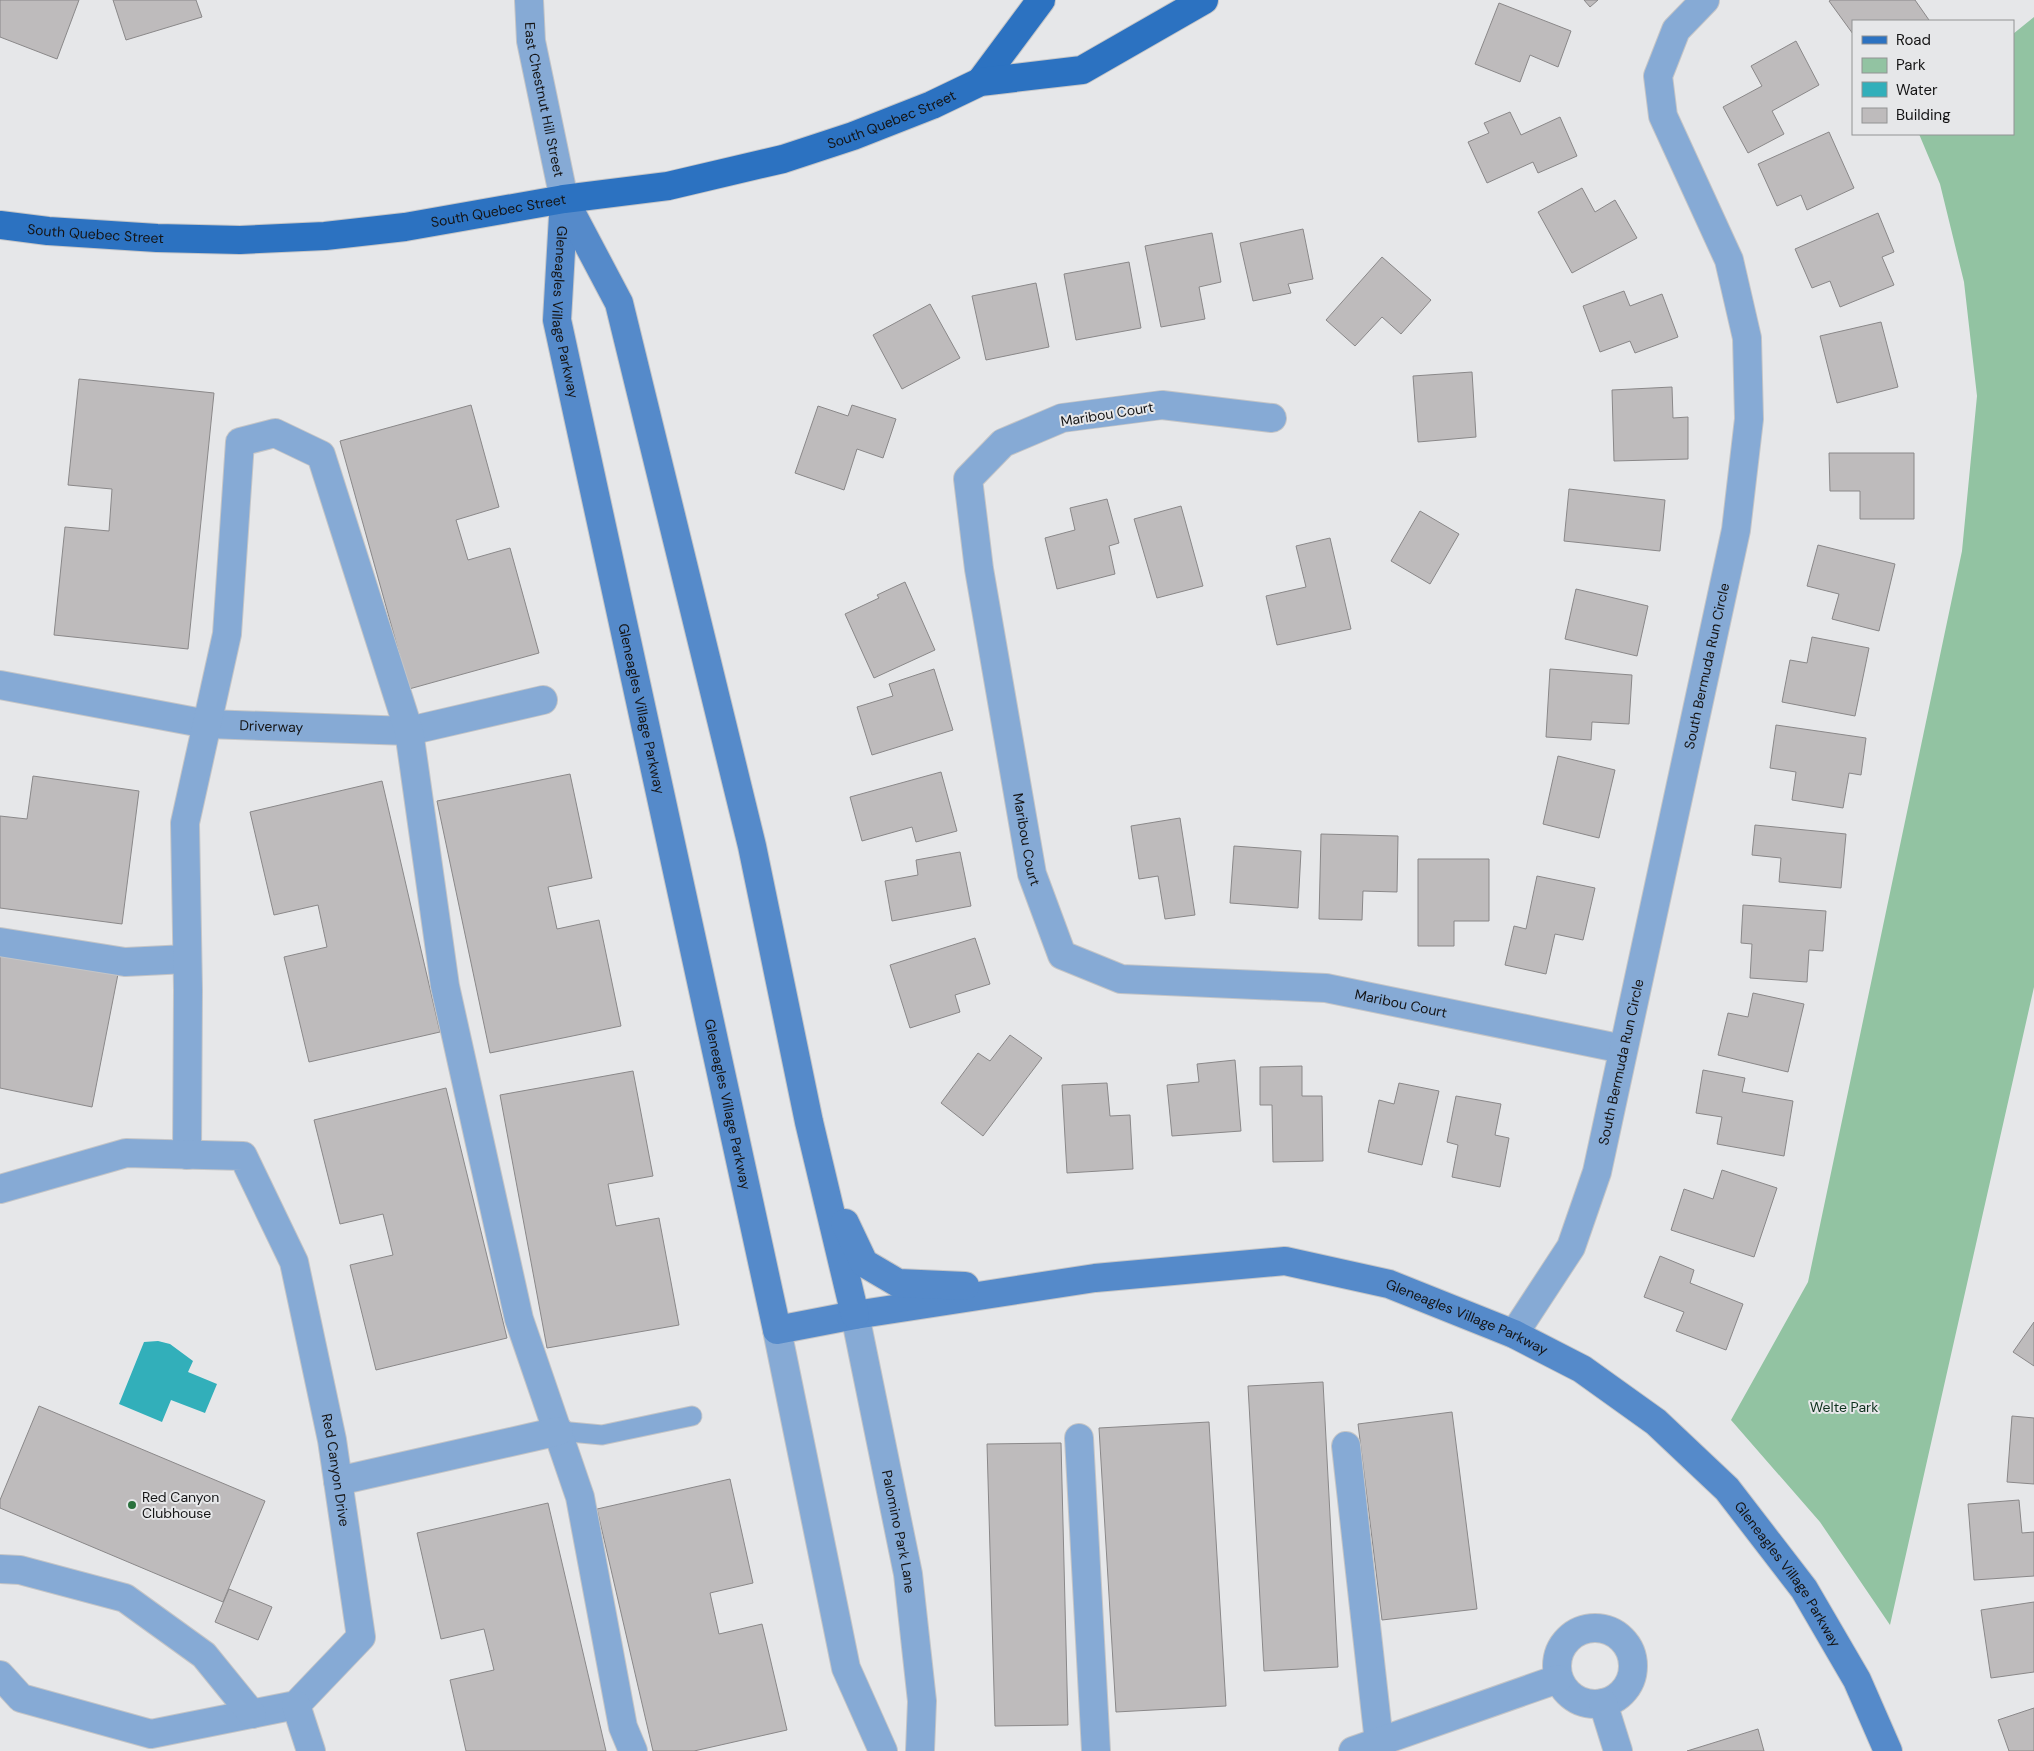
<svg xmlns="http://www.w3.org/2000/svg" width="2034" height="1751" font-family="'DM Sans',sans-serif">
  <rect width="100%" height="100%" fill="#e6e7e9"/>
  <!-- green -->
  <polygon fill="#92c3a2" points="2034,17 2034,987 1890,1625 1820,1522 1731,1420 1808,1282 1962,551 1977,396 1964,282 1940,184 1919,134 2013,134 2013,34"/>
  <!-- water -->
  <polygon fill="#32afba" points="158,1341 170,1344 193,1361 188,1372 217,1384 205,1413 171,1400 162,1422 119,1404 144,1342"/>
  <!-- building -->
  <g fill="#bebbbc" stroke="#8a8889">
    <polygon points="0,0 79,0 57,59 0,37"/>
    <polygon points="113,0 196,0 202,17 126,40"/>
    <polygon points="1584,0 1598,0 1590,7"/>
    <polygon points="1831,0 1915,0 1929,20 1927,21 1853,21 1853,34 1829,1"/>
    <polygon points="1499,3 1571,31 1558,67 1530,55 1520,82 1475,64"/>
    <polygon points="1796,41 1819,85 1772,111 1784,134 1748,153 1723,107 1762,86 1751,66"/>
    <polygon points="1510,112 1521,135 1560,117 1577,156 1538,173 1533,162 1487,183 1468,142 1489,133 1484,123"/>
    <polygon points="1829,132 1854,188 1807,210 1801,195 1777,206 1758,164"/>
    <polygon points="1582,188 1595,212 1615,200 1637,238 1572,273 1538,212"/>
    <polygon points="1878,213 1894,252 1882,257 1894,285 1840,307 1830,281 1812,288 1795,249"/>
    <polygon points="1303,229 1313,279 1288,284 1291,293 1253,301 1240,243"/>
    <polygon points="1212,233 1221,282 1199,287 1205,319 1161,327 1145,246"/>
    <polygon points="1382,257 1431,300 1401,334 1382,317 1355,346 1326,320"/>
    <polygon points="1129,262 1141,328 1076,340 1064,274"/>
    <polygon points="1036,283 1049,347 986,360 972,296"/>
    <polygon points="1624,291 1630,306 1662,294 1678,337 1635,353 1630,341 1600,352 1583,306"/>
    <polygon points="930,304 960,358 902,389 873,335"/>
    <polygon points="1881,322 1898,387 1837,403 1820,336"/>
    <polygon points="1472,372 1476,437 1418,442 1413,376"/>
    <polygon points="79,379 214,393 188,649 54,635 65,527 109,531 112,489 68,485"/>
    <polygon points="1672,387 1673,418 1688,417 1688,459 1614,461 1612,390"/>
    <polygon points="471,405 499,507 456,520 468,560 510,548 539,653 409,689 340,441"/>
    <polygon points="852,405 896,419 883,458 857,449 844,490 795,473 818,406 848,416"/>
    <polygon points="1829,453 1914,453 1914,519 1860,519 1860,491 1830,491"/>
    <polygon points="1569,489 1665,500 1660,551 1564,541"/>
    <polygon points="1107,499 1119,543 1109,546 1115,574 1057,589 1045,538 1075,530 1070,508"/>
    <polygon points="1181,506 1203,586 1157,598 1134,519"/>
    <polygon points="1420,511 1459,534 1430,584 1391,561"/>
    <polygon points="1330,538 1351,629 1277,645 1266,596 1306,587 1296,546"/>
    <polygon points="1818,545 1895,564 1879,631 1832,619 1839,594 1807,586"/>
    <polygon points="905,582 935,650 874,678 845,614 879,598 877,595"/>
    <polygon points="1576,589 1648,606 1637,656 1565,639"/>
    <polygon points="1812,637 1869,648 1855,716 1782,702 1790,660 1807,663"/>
    <polygon points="934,669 953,730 872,755 857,707 893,696 889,684"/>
    <polygon points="1550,669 1632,675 1629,724 1592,722 1591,740 1546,737"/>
    <polygon points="1776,725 1866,738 1861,775 1849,773 1843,808 1792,800 1796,772 1770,768"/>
    <polygon points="1558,756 1615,770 1599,838 1543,824"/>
    <polygon points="941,772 957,831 916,842 912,827 862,841 850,797"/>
    <polygon points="570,774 592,878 548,887 557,929 599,920 621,1026 490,1053 437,801"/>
    <polygon points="33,776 139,791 122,924 0,908 0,816 27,819"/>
    <polygon points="382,781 440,1032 309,1062 284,957 327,947 318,905 274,915 250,812"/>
    <polygon points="1180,818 1195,915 1165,919 1158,876 1139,879 1131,826"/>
    <polygon points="1755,825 1846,834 1841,888 1779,882 1781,858 1752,855"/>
    <polygon points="1321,834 1398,836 1397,892 1363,891 1362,920 1319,919"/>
    <polygon points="1234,846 1301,851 1298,908 1230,903"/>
    <polygon points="960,852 971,906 892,921 885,881 918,875 916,860"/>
    <polygon points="1418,859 1489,859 1489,921 1454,921 1454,946 1418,946"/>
    <polygon points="1537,876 1595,888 1583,940 1555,934 1546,974 1505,965 1514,926 1526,929"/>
    <polygon points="1743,905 1826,911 1823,951 1809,950 1807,982 1750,978 1752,944 1741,943"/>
    <polygon points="975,938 990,984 955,995 960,1012 910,1028 890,965"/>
    <polygon points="0,949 118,974 92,1107 0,1088"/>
    <polygon points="1753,993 1804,1004 1788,1072 1718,1055 1728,1013 1748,1017"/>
    <polygon points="1010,1035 1042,1058 983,1136 941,1103 978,1053 990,1061"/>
    <polygon points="1235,1060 1241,1131 1172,1136 1167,1085 1199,1082 1197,1064"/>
    <polygon points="1302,1066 1302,1096 1322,1096 1323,1161 1273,1162 1272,1105 1260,1105 1260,1067"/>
    <polygon points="1703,1070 1745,1078 1742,1092 1793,1101 1784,1156 1717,1144 1722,1117 1696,1113"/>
    <polygon points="633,1071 653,1176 608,1184 616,1226 659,1218 679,1325 547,1348 500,1095"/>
    <polygon points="1107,1083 1110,1116 1130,1115 1133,1169 1067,1173 1062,1085"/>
    <polygon points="1399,1083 1439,1091 1422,1165 1368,1152 1379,1100 1394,1104"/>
    <polygon points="446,1088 507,1338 376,1370 350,1265 393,1255 383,1214 340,1224 314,1120"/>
    <polygon points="1456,1096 1501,1104 1495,1135 1509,1138 1500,1187 1452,1177 1458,1145 1447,1142"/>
    <polygon points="1722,1170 1777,1188 1754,1257 1671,1230 1684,1189 1713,1199"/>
    <polygon points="1660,1256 1694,1270 1690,1283 1743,1304 1726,1350 1676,1331 1684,1312 1644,1297"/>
    <polygon points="2034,1322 2034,1366 2013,1352"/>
    <polygon points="1323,1382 1338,1667 1264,1671 1248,1386"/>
    <polygon points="39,1406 265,1501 223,1602 0,1508 0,1500"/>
    <polygon points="1452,1412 1477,1609 1382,1620 1358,1424"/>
    <polygon points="2012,1416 2034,1418 2034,1484 2007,1482"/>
    <polygon points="1209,1422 1226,1706 1116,1712 1099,1428"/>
    <polygon points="1061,1443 1068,1725 995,1726 987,1444"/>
    <polygon points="730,1479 753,1583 710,1593 719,1634 762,1624 787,1730 694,1751 653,1751 597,1509"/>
    <polygon points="2019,1500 2022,1533 2034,1532 2034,1576 1974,1580 1968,1504"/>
    <polygon points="548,1503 606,1751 466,1751 450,1680 494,1670 484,1629 441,1639 417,1533"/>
    <polygon points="229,1589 272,1607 258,1640 215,1622"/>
    <polygon points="2034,1602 2034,1672 1991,1678 1981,1610"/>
    <polygon points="2034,1708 2034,1751 2009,1751 1998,1720"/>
    <polygon points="1758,1729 1764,1751 1687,1751"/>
  </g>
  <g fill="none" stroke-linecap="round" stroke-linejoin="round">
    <defs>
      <polyline id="lane" points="559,1431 602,1435 692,1416"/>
      <g id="street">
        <path id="s1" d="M529,0L531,41L564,199"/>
        <path id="s2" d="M1272,418L1162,405L1062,418L1003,443L968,479L979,569L1032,874L1062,955L1121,979L1326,988L1623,1049"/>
        <path id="s3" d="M0,685L207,724L409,731L543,700"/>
        <polyline points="0,942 125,962 187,959"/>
        <polyline points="187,1155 188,990 185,823 227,634 240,442 275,433 321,455 409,731 445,986 519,1319 580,1497 623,1727 633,1751"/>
        <path id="s4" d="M0,1189L126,1153L243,1156L294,1262L332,1440L361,1637L296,1705L151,1734L21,1698L0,1675"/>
        <path id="s5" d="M855,1315L908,1574L922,1701L920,1751"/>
        <polyline points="777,1330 846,1668 883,1751"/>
        <path id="s6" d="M1514,1334L1571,1247L1597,1172L1736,530L1749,419L1747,338L1729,260L1663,116L1658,76L1676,30L1705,0"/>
        <polyline points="1079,1438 1096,1751"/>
        <polyline points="1346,1446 1379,1742"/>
        <polyline points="338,1481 559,1431"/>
        <polyline points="0,1569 20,1570 125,1598 204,1655 252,1714"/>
        <circle cx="1595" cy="1666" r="38"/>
        <polyline points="1603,1703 1618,1751"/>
        <polyline points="296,1705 311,1751"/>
        <polyline points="1353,1751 1558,1679"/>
      </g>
      <g id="secondary">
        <path id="s7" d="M564,199L557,320L777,1330L855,1315L1095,1278L1285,1261L1389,1284L1514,1334L1582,1369L1656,1422L1727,1489L1804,1589L1857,1680L1888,1751"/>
        <polyline points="564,199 619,303 752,846 809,1122 855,1315"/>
        <polyline points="845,1223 864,1263 898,1283 965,1286"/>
      </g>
      <g id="primary">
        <polyline points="980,82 1041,0"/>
        <path id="s8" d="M0,225L48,231L157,238L240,240L325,236L405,227L564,199L668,186L783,159L853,136L932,105L980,82L1082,70L1204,0"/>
      </g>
    </defs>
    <!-- lane casing -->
    <use href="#lane" stroke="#c4c5c7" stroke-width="21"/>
    <!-- street casing -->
    <use href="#street" stroke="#c4c5c7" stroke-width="30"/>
    <!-- secondary casing -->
    <use href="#secondary" stroke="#c4c5c7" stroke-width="30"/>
    <!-- primary casing -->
    <use href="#primary" stroke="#c4c5c7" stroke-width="30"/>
    <!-- lane -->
    <use href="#lane" stroke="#86aad5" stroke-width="19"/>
    <!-- street -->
    <use href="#street" stroke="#86aad5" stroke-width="28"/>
    <!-- secondary -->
    <use href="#secondary" stroke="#558aca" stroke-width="28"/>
    <!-- primary -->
    <use href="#primary" stroke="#2c72c1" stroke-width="28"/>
  </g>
  <!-- markers -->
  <circle fill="#2a713d" stroke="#e6e7e9" stroke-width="2" cx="132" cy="1505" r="5"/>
  <g text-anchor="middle" stroke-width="4" stroke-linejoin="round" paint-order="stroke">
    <!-- street labels -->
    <g font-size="14" fill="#141415" stroke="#e6e7e9">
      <text dy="5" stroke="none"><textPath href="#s1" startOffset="101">East Chestnut Hill Street</textPath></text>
      <text dy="5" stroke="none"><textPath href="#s8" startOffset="906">South Quebec Street</textPath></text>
      <text dy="5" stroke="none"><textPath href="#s8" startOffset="501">South Quebec Street</textPath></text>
      <text dy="5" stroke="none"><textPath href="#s8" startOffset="96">South Quebec Street</textPath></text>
      <text dy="5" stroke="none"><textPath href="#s7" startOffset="114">Gleneagles Village Parkway</textPath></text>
      <text transform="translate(1107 414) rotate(-9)" y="5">Maribou Court</text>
      <text dy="5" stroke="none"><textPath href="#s6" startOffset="701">South Bermuda Run Circle</textPath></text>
      <text dy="5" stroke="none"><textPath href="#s7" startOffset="519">Gleneagles Village Parkway</textPath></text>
      <text dy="5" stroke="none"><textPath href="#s3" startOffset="275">Driverway</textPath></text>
      <text dy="5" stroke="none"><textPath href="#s2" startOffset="691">Maribou Court</textPath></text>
      <text dy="5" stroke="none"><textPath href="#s2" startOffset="1158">Maribou Court</textPath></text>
      <text dy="5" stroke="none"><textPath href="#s6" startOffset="296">South Bermuda Run Circle</textPath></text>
      <text dy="5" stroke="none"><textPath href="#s7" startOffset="924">Gleneagles Village Parkway</textPath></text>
      <text dy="5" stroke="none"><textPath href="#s7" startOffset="1859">Gleneagles Village Parkway</textPath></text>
      <text dy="5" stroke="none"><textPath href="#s4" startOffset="578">Red Canyon Drive</textPath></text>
      <text dy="5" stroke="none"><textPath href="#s5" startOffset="221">Palomino Park Lane</textPath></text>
      <text dy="5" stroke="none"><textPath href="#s7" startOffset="2279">Gleneagles Village Parkway</textPath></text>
    </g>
    <!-- park labels -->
    <g font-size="14" fill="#0e311d" stroke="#e6e7e9">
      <text x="1844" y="1412">Welte Park</text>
    </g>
    <!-- poi labels -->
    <g font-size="14" fill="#141415" stroke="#e6e7e9" text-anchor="start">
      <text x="142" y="1502">Red Canyon<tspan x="142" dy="16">Clubhouse</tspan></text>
    </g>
  </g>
  <!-- legend -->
  <rect x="1852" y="20" width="162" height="115" fill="#e6e7e9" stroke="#929394"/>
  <rect x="1862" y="36" width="25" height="8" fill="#2c72c1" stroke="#929394"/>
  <text x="1896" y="45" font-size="15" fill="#141415">Road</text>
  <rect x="1862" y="58" width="25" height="15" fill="#92c3a2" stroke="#929394"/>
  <text x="1896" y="70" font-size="15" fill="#141415">Park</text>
  <rect x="1862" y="82" width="25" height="15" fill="#32afba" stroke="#929394"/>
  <text x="1896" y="95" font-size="15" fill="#141415">Water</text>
  <rect x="1862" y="108" width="25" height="15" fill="#bebbbc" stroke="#929394"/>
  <text x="1896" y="120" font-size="15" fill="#141415">Building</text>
</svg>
